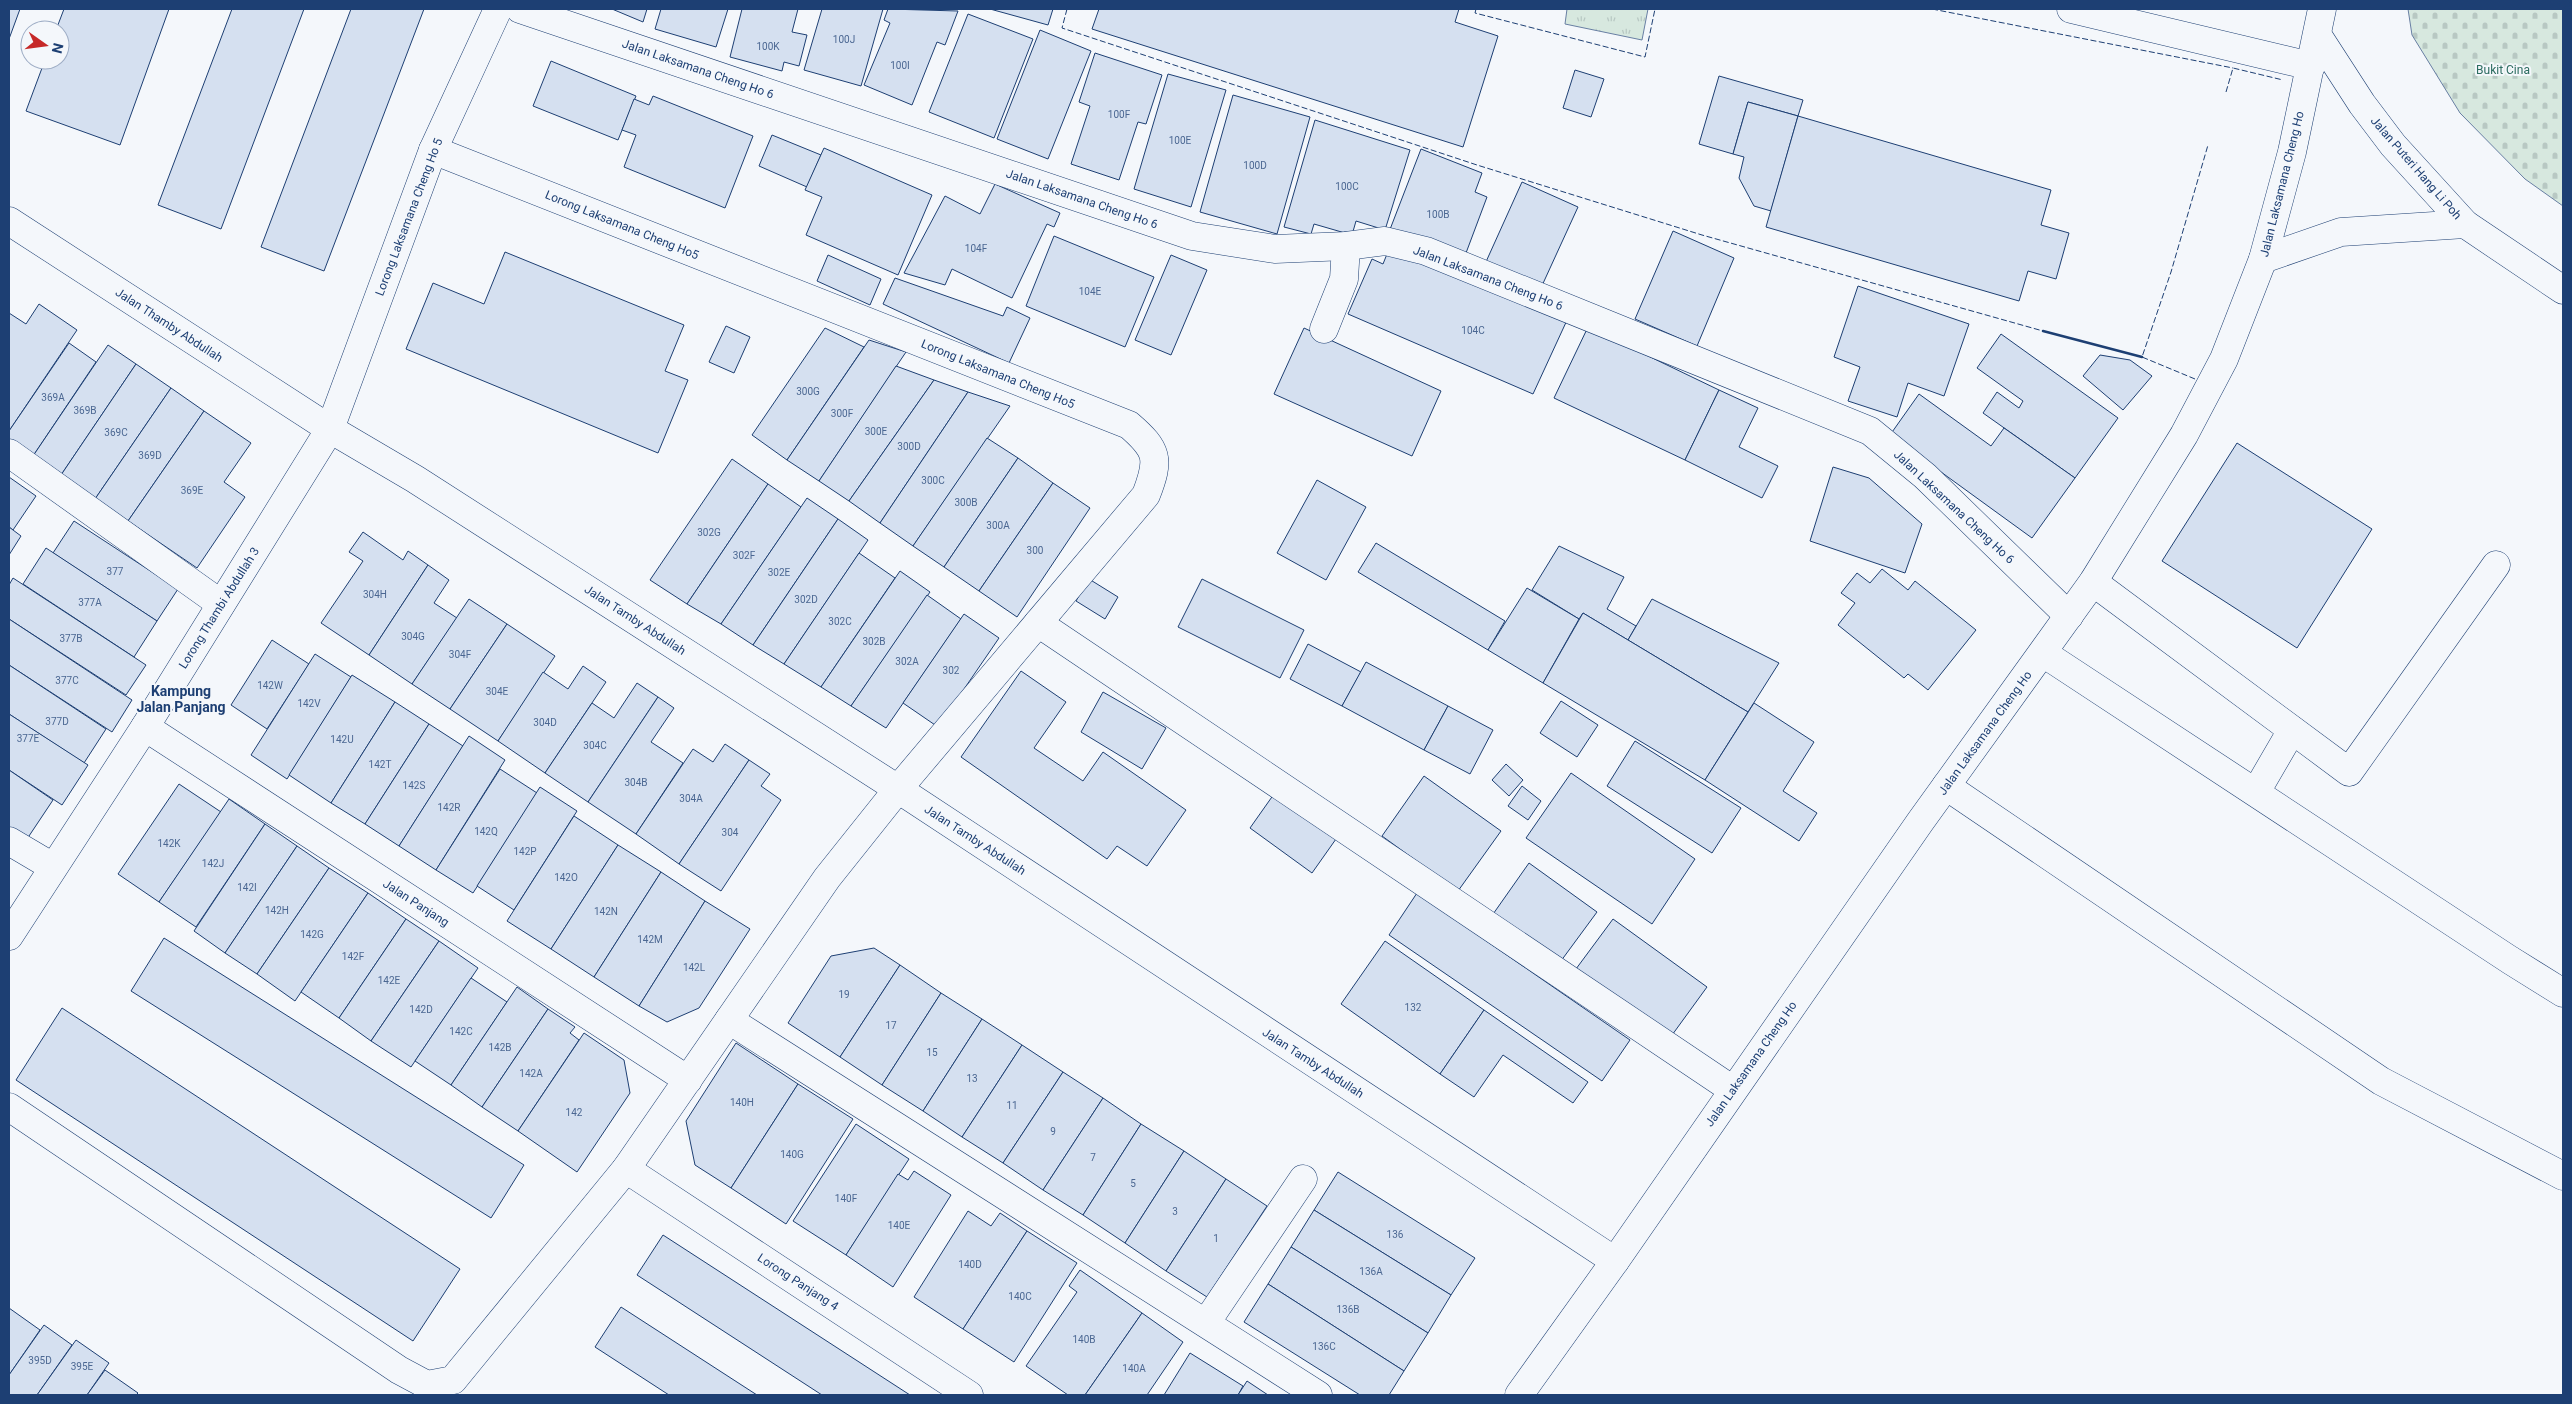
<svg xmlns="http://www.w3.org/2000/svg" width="2572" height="1404" font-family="Roboto,sans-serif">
  <defs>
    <pattern id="grass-tufts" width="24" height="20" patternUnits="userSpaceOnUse" patternTransform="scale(1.25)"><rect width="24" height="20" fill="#d7e8df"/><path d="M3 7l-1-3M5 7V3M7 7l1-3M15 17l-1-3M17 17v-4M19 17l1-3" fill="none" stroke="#b8c8c3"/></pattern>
    <pattern id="cemetery-stones" width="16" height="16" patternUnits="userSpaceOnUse" patternTransform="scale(1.25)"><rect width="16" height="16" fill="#d7e8df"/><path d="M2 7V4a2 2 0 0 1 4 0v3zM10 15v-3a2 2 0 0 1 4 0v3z" fill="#b8c8c3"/></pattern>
  </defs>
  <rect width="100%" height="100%" fill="#f4f7fb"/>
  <!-- grass -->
  <polygon fill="url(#grass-tufts)" stroke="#687fa3" points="1567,9 1648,9 1642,40 1565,24"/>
  <!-- cemetery -->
  <polygon fill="url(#cemetery-stones)" stroke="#687fa3" points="2408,9 2563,9 2563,206 2525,179 2460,113 2412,35"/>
  <!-- building -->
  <g fill="#d5e0f0" stroke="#1d3f73">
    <polygon points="9,9 20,9 9,39"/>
    <polygon points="64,9 169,9 120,145 26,111 45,60 60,60 60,30 56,30"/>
    <polygon points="232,9 304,9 221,229 158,205"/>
    <polygon points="351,9 424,9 324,271 261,247"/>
    <polygon points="612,9 647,9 643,22"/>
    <polygon points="661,9 728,9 716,47 655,29"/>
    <polygon points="742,9 798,9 792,32 807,35 799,66 784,62 782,71 730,57"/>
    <polygon points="822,9 883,9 861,86 804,70"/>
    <polygon points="888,9 958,11 945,45 937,42 912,105 864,85 890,23 884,20"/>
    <polygon points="990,9 1053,9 1048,25"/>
    <polygon points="1099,9 1459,9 1455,22 1498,36 1463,147 1092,29"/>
    <polygon points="968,14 1033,39 994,138 929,112"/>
    <polygon points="1040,30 1091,51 1048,159 997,139"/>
    <polygon points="1095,53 1162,75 1146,124 1138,122 1119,180 1071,164 1090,106 1079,102"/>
    <polygon points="551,61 636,96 618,140 533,106"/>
    <polygon points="1575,70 1604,79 1591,117 1563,108"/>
    <polygon points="1168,74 1226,90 1191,207 1134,189"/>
    <polygon points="1719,76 1803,100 1798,116 1748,102 1733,154 1699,144"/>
    <polygon points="1233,95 1310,117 1277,234 1200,212"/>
    <polygon points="653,96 753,136 725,208 624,167 636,135 622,130 634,99 649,105"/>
    <polygon points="1748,102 1798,116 1771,211 1754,206 1739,178 1744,157 1733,154"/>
    <polygon points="1798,116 2051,190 2041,225 2069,233 2056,279 2028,271 2019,301 1766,227"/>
    <polygon points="1315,120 1410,150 1385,230 1356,221 1352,235 1314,224 1311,234 1284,227"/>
    <polygon points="772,135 821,155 807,187 759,166"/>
    <polygon points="824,148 932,195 898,275 806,235 822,197 805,190"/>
    <polygon points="1421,149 1482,173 1475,192 1487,197 1463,261 1389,232"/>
    <polygon points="1522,182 1578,207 1540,290 1485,264"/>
    <polygon points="995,184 1060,213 1054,227 1047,224 1012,298 952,269 945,285 904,273 945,196 980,214"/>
    <polygon points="1673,231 1734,258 1697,346 1635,319"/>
    <polygon points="1054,236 1154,277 1125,347 1026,306"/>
    <polygon points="1389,249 1568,318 1533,394 1348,314 1372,259 1383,264"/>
    <polygon points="505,252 684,325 665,371 688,380 658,453 406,349 433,283 484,304"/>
    <polygon points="828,255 881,279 870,305 817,281"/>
    <polygon points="1171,255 1207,270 1171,355 1135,340"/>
    <polygon points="895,278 1003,316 1007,307 1030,318 1009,363 883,304"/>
    <polygon points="1858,286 1969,324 1944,396 1908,383 1897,417 1848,401 1860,367 1834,357"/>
    <polygon points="39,304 77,330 9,431 9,313 26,324"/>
    <polygon points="726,326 750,337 734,373 709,362"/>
    <polygon points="1588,327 1719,390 1685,460 1554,398"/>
    <polygon points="825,328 864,347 787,460 752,435"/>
    <polygon points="1304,328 1441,391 1412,456 1274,394"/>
    <polygon points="2001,334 2118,418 2075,478 1983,413 1997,392 2019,408 2023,401 1977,368"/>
    <polygon points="869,340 906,352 819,481 787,460"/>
    <polygon points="69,343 96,362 33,456 9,439 9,431"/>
    <polygon points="108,345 136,364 61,475 33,456"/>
    <polygon points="2100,355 2130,360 2152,376 2123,410 2083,376"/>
    <polygon points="136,364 171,388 95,499 61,475"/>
    <polygon points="896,366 934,380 849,501 819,481"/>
    <polygon points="934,380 968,392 880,523 849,501"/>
    <polygon points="171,388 204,411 128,521 95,499"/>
    <polygon points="1719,390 1758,408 1739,447 1778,466 1762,498 1685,460"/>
    <polygon points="968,392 1010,406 913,546 880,523"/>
    <polygon points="1919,394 1991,446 2004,428 2075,478 2032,538 1890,435"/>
    <polygon points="204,411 251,443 224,482 245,497 197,568 128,521"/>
    <polygon points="987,438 1018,458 944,567 913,546"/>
    <polygon points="2237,443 2372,529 2297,648 2162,561"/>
    <polygon points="1018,458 1053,483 979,591 944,567"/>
    <polygon points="732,459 768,484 687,604 650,580"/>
    <polygon points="1833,467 1869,478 1922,524 1905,573 1810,541"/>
    <polygon points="9,477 36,496 13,530 9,527"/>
    <polygon points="1317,480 1366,507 1326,580 1277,553"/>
    <polygon points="1053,483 1090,508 1017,617 979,591"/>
    <polygon points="768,484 801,507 721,624 687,604"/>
    <polygon points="807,498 838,519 753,645 721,624"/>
    <polygon points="838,519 868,540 784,664 753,645"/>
    <polygon points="74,521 178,589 157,621 53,553"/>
    <polygon points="9,527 21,536 9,555"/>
    <polygon points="363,532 403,560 408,551 428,565 369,655 321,623 363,561 349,552"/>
    <polygon points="1376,543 1505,621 1488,650 1358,572"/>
    <polygon points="1559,546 1624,577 1607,609 1636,626 1628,640 1583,613 1579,619 1532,590"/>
    <polygon points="46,548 157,621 134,657 23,584"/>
    <polygon points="859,553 895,578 821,687 784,664"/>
    <polygon points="428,565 449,580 434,603 457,618 412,684 369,655"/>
    <polygon points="1882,569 1908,590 1915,581 1976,630 1928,690 1908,674 1904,678 1838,625 1855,603 1841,593 1857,573 1870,583"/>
    <polygon points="900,571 930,592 851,706 821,687"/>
    <polygon points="13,578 146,665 126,695 9,619 9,585"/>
    <polygon points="1089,579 1118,597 1105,619 1076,601"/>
    <polygon points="1202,579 1304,630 1280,678 1178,627"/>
    <polygon points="1527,588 1579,619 1543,683 1488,650"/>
    <polygon points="927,595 961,619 886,728 851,706"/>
    <polygon points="469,599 507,624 450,709 412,684"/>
    <polygon points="1652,599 1779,663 1748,712 1628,640"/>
    <polygon points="1583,613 1748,712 1705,780 1543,683"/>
    <polygon points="964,614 999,638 938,727 903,703"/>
    <polygon points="9,619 132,700 112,732 9,665"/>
    <polygon points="507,624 555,656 498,741 450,709"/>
    <polygon points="272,640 309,664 267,729 231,705"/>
    <polygon points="1308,644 1361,672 1342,706 1290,679"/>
    <polygon points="315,654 351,677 287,779 251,755"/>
    <polygon points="1366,662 1448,706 1424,750 1342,706"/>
    <polygon points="9,665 106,729 84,763 9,714"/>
    <polygon points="583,666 606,682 545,773 498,741 543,672 568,689"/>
    <polygon points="1021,671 1066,702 1034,748 1083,781 1103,752 1186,810 1147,866 1117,846 1107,859 961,757"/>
    <polygon points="352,675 395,702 331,803 289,775"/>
    <polygon points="637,683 658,697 588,802 545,773 592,703 614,718"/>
    <polygon points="1103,692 1166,728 1142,769 1081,732"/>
    <polygon points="658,697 674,708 651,742 683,763 636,834 588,802"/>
    <polygon points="1561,701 1598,725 1577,757 1540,733"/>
    <polygon points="395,702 429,724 365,824 331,803"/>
    <polygon points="1754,703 1814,742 1783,791 1817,813 1799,841 1705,780"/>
    <polygon points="1448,706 1493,730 1470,774 1424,750"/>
    <polygon points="9,714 88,765 62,805 9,770"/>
    <polygon points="429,724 463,746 399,846 365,824"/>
    <polygon points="469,736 505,760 436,870 399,846"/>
    <polygon points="1635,741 1741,808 1712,853 1607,786"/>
    <polygon points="725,744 749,760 679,864 636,834 693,749 713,762"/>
    <polygon points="749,760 770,774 761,786 781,800 721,891 679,864"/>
    <polygon points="1506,764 1523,780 1509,796 1492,780"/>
    <polygon points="500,769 537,793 473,893 436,870"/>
    <polygon points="9,770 53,800 27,839 9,827"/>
    <polygon points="1571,773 1695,859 1652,924 1526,838"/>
    <polygon points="1424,776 1501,831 1458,891 1382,836"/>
    <polygon points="179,784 221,812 159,902 118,874"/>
    <polygon points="1522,786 1541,801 1528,820 1508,806"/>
    <polygon points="540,787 577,811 514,910 477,886"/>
    <polygon points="1274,794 1336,839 1312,873 1250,828"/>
    <polygon points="229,799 265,824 196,927 159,902"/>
    <polygon points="574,816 618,845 551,949 507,921"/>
    <polygon points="265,824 297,846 225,953 194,931"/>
    <polygon points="618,845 661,872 594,977 551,949"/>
    <polygon points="297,846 329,868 257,974 225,953"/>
    <polygon points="1529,863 1597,912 1558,965 1491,917"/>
    <polygon points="329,868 368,893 295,1001 257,974"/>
    <polygon points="661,872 705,901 639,1006 594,977"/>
    <polygon points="368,893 406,919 339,1018 301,992"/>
    <polygon points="1417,893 1630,1040 1602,1081 1389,935"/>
    <polygon points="705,901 750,929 699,1008 667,1022 639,1006"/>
    <polygon points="406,919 439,941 371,1041 339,1018"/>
    <polygon points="1613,919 1707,987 1667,1042 1573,973"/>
    <polygon points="164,938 524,1165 491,1218 131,991"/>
    <polygon points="439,941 478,968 411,1067 371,1041"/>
    <polygon points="1385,941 1484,1010 1440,1074 1341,1004"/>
    <polygon points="874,948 900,965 840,1057 788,1023 831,956"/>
    <polygon points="900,965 941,993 882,1085 840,1057"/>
    <polygon points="471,978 507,1002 451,1085 415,1061"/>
    <polygon points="517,987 548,1009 482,1107 451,1085"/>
    <polygon points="941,993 982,1019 923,1111 882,1085"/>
    <polygon points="62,1008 460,1269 413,1341 16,1080"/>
    <polygon points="548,1009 575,1027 570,1033 579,1040 518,1131 482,1107"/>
    <polygon points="1484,1010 1588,1082 1573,1103 1503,1055 1474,1097 1440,1074"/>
    <polygon points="982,1019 1022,1045 962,1137 923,1111"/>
    <polygon points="584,1033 624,1060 630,1093 577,1172 518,1131"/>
    <polygon points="736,1043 798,1084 731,1188 695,1165 686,1121"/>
    <polygon points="1022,1045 1063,1072 1003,1163 962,1137"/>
    <polygon points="1063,1072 1103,1098 1043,1190 1003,1163"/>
    <polygon points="798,1084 853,1119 786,1224 731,1188"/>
    <polygon points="1103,1098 1141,1124 1083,1215 1043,1190"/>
    <polygon points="856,1124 909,1159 846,1255 793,1221"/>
    <polygon points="1141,1124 1184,1151 1125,1243 1083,1215"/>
    <polygon points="1184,1151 1226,1179 1166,1271 1125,1243"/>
    <polygon points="914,1171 951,1195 893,1287 846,1255 898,1174 908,1180"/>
    <polygon points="1338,1172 1475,1258 1451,1295 1314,1210"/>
    <polygon points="1226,1179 1267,1206 1207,1297 1166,1271"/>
    <polygon points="1314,1210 1451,1295 1428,1333 1291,1247"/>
    <polygon points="968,1211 991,1226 1000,1213 1027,1231 963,1329 914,1297"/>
    <polygon points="1027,1231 1077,1263 1014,1362 963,1329"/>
    <polygon points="663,1235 910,1395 822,1395 637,1275"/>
    <polygon points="1291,1247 1428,1333 1404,1371 1268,1284"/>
    <polygon points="1080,1270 1142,1313 1085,1395 1068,1395 1026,1366 1077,1292 1069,1286"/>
    <polygon points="1268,1284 1404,1371 1389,1395 1360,1395 1244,1322"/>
    <polygon points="621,1307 757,1395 669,1395 595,1347"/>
    <polygon points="9,1308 40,1330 9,1375"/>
    <polygon points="1142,1313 1183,1342 1147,1395 1085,1395"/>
    <polygon points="44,1325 72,1345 37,1395 9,1395 9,1375"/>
    <polygon points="76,1340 109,1363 87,1395 37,1395"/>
    <polygon points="1190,1353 1243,1386 1238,1395 1164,1395"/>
    <polygon points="105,1370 138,1393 136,1395 87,1395"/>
    <polygon points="1247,1381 1268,1395 1238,1395"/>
  </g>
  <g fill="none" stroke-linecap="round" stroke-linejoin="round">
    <defs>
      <g id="minor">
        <polyline points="520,9 1192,236 1275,249 1346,246 1385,241 1426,251 1870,431 1925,476 2069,616"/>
        <polyline points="2071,9 2311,66"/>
        <polyline points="2318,36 2362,104 2393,145 2465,224 2563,290"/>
        <polyline points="9,221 330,429 415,479 898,789 1615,1261"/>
        <polyline points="2263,259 2341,232 2465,224"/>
        <polyline points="1324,329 1344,279 1346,246"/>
        <polyline points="9,453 221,604"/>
        <polyline points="2093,582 2349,772 2496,565"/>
        <polyline points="1038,623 1733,1090"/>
        <polyline points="2043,653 2510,960 2563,993"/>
        <polyline points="145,727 688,1080"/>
        <polyline points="1946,786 2381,1081 2563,1176"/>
        <polyline points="2256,792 2292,730"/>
        <polyline points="9,841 53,867"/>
        <polyline points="9,936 145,727 330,429 433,150 498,9"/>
        <polyline points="729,1020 1318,1395"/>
        <path d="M9,1107L399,1370L427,1385L453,1380L626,1169L827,878L898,789L1146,495C1160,459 1158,450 1129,425L433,150"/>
        <polyline points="626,1169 969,1395"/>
        <polyline points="1206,1323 1303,1179"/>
      </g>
      <polyline id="major" points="1519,1395 1615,1261 1920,822 2093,582 2184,435 2224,359 2263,259 2292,152 2322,9"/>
    </defs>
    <!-- minor casing -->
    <use href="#minor" stroke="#1d3f73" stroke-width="29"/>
    <!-- major casing -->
    <use href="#major" stroke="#1d3f73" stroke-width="29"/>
    <!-- minor -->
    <use href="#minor" stroke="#f4f7fb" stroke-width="28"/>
    <!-- major -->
    <use href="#major" stroke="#f4f7fb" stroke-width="28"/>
    <!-- fence -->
    <g stroke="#1d3f73" stroke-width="1" stroke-dasharray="6 2.5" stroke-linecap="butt">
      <polyline points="1067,9 1062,28 1477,165 1702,235 2043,331"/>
      <polyline points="1476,9 1475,13 1645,57 1655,9"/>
      <polyline points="1932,9 2233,68"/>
      <polyline points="2226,92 2233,68 2283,80"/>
      <polyline points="2195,379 2142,357 2171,272 2208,145"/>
    </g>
    <!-- wall -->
    <polyline stroke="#1d3f73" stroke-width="2.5" points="2043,331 2142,357"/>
  </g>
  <g text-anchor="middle" stroke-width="4" stroke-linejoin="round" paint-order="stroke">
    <!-- number labels -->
    <g font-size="10" fill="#4b6792">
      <text x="844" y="43">100J</text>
      <text x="768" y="50">100K</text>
      <text x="900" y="69">100I</text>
      <text x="1119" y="118">100F</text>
      <text x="1180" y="144">100E</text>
      <text x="1255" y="169">100D</text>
      <text x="1347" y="190">100C</text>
      <text x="1438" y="218">100B</text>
      <text x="976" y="252">104F</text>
      <text x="1090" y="295">104E</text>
      <text x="1473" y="334">104C</text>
      <text x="808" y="395">300G</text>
      <text x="53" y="401">369A</text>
      <text x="85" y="414">369B</text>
      <text x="842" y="417">300F</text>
      <text x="876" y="435">300E</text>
      <text x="116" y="436">369C</text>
      <text x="909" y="450">300D</text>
      <text x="150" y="459">369D</text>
      <text x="933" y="484">300C</text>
      <text x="192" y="494">369E</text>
      <text x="966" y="506">300B</text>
      <text x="998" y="529">300A</text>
      <text x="709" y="536">302G</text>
      <text x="1035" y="554">300</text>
      <text x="744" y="559">302F</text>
      <text x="115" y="575">377</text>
      <text x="779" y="576">302E</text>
      <text x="375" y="598">304H</text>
      <text x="806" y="603">302D</text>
      <text x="90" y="606">377A</text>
      <text x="840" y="625">302C</text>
      <text x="413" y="640">304G</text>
      <text x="71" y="642">377B</text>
      <text x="874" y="645">302B</text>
      <text x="460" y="658">304F</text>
      <text x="907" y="665">302A</text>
      <text x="951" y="674">302</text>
      <text x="67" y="684">377C</text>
      <text x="270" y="689">142W</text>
      <text x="497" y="695">304E</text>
      <text x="309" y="707">142V</text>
      <text x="57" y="725">377D</text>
      <text x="545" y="726">304D</text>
      <text x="28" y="742">377E</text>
      <text x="342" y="743">142U</text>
      <text x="595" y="749">304C</text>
      <text x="380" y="768">142T</text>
      <text x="636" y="786">304B</text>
      <text x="414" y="789">142S</text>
      <text x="691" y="802">304A</text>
      <text x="449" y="811">142R</text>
      <text x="486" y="835">142Q</text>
      <text x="730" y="836">304</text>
      <text x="169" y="847">142K</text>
      <text x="525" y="855">142P</text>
      <text x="213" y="867">142J</text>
      <text x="566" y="881">142O</text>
      <text x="247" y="891">142I</text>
      <text x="277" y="914">142H</text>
      <text x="606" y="915">142N</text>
      <text x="312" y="938">142G</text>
      <text x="650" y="943">142M</text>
      <text x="353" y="960">142F</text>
      <text x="694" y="971">142L</text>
      <text x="389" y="984">142E</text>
      <text x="844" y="998">19</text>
      <text x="1413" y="1011">132</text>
      <text x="421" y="1013">142D</text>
      <text x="891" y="1029">17</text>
      <text x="461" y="1035">142C</text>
      <text x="500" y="1051">142B</text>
      <text x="932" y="1056">15</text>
      <text x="531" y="1077">142A</text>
      <text x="972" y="1082">13</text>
      <text x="742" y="1106">140H</text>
      <text x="1012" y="1109">11</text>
      <text x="574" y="1116">142</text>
      <text x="1053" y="1135">9</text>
      <text x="792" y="1158">140G</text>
      <text x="1093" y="1161">7</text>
      <text x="1133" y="1187">5</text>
      <text x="846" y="1202">140F</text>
      <text x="1175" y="1215">3</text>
      <text x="899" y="1229">140E</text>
      <text x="1395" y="1238">136</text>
      <text x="1216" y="1242">1</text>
      <text x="970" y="1268">140D</text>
      <text x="1371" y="1275">136A</text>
      <text x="1020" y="1300">140C</text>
      <text x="1348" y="1313">136B</text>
      <text x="1084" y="1343">140B</text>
      <text x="1324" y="1350">136C</text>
      <text x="40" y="1364">395D</text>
      <text x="82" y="1370">395E</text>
      <text x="1134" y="1372">140A</text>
    </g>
    <!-- street labels -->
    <g font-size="12" fill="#1d3f73" stroke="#f4f7fb">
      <text transform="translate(698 69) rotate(19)" y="4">Jalan Laksamana Cheng Ho 6</text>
      <text transform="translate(2416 168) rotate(49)" y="4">Jalan Puteri Hang Li Poh</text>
      <text transform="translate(2282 184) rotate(-76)" y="4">Jalan Laksamana Cheng Ho</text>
      <text transform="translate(1082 199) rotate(19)" y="4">Jalan Laksamana Cheng Ho 6</text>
      <text transform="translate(409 217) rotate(-69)" y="4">Lorong Laksamana Cheng Ho 5</text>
      <text transform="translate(622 225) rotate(22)" y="4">Lorong Laksamana Cheng Ho5</text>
      <text transform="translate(1488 278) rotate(21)" y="4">Jalan Laksamana Cheng Ho 6</text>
      <text transform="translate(169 325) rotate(33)" y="4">Jalan Thamby Abdullah</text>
      <text transform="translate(998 374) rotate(22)" y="4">Lorong Laksamana Cheng Ho5</text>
      <text transform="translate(1954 507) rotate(43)" y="4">Jalan Laksamana Cheng Ho 6</text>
      <text transform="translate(219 608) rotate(-58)" y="4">Lorong Thambi Abdullah 3</text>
      <text transform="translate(635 620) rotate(33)" y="4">Jalan Tamby Abdullah</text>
      <text transform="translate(1985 733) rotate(-54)" y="4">Jalan Laksamana Cheng Ho</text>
      <text transform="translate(975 840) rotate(33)" y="4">Jalan Tamby Abdullah</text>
      <text transform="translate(416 903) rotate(33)" y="4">Jalan Panjang</text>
      <text transform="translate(1313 1063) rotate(33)" y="4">Jalan Tamby Abdullah</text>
      <text transform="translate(1751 1064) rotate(-55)" y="4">Jalan Laksamana Cheng Ho</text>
      <text transform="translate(798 1282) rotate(33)" y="4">Lorong Panjang 4</text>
    </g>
    <!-- park labels -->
    <g font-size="12" fill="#2c6c60" stroke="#f4f7fb">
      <text x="2503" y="74">Bukit Cina</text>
    </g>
    <!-- neighbourhood labels -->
    <g font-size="14" font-weight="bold" fill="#1d3f73" stroke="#f4f7fb">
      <text x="181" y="696">Kampung<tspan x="181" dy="16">Jalan Panjang</tspan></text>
    </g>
  </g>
  <!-- border -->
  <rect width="2572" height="1404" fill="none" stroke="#1d3f73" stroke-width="20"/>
  <!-- north arrow -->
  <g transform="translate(45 45) rotate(104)"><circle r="24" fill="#f4f7fb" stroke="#9eadc5"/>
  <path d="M0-4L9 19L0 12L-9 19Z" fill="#c62828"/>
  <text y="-8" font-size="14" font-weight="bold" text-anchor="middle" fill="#1d3f73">N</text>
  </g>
</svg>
